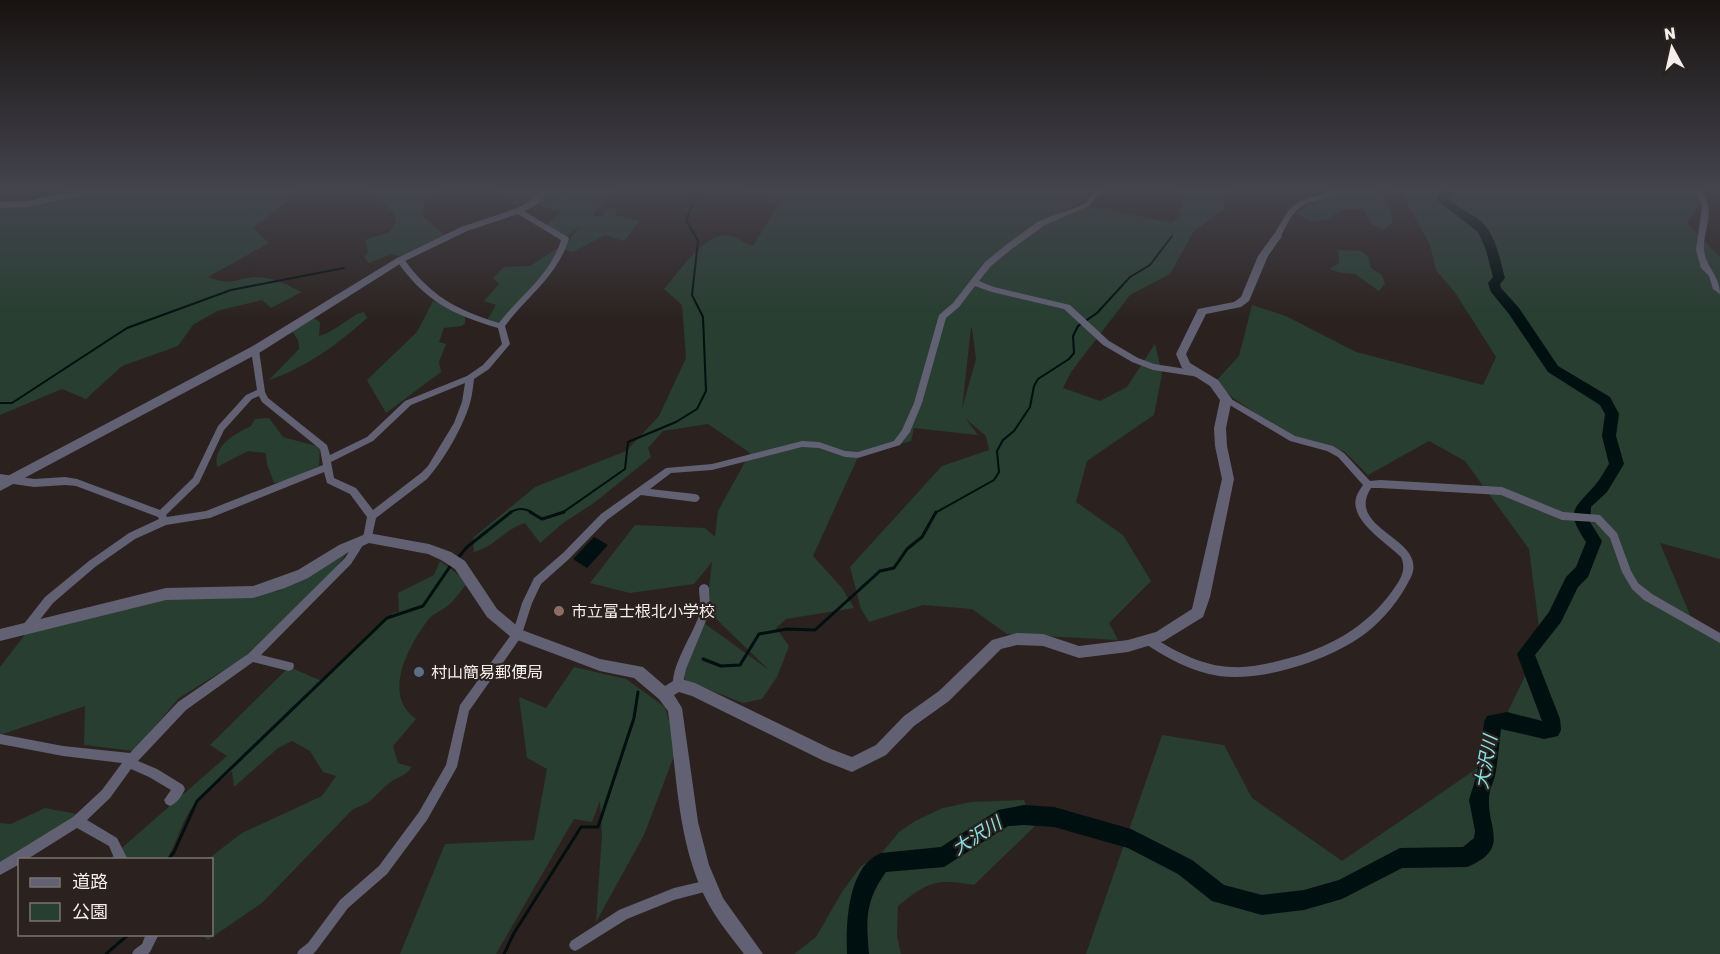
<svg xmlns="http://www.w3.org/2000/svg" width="1720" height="954" font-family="Rubik,'Noto Sans JP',sans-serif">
  <rect width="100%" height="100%" fill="#2b221f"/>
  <!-- built -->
  <polygon fill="#382923" points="0,188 84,188 10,201"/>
  <!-- green -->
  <g fill="#273e30" fill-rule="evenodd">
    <path d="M111,188H300L295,192L296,195L253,228L269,243L208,277C235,287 234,278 258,277C273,277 289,286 302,292L271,308L262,300L217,311L193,325L178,346L122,366L86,399L62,389L0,415V206L77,195Z"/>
    <polygon points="366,188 439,188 425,202 422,216 445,235 400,256 391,254 369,263 364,257 368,252 365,240 390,232 396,222 395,214"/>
    <polygon points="493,188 545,188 531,201 516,205"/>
    <polygon points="551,188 616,188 595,211 593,216 602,216 605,210 615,209 616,215 640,221 624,241 605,235 573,252 563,249 501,325 486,322 496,305 484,301 499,284 493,278 504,267 530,266 564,244 564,247 580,226 564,239 546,226 560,212 536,204 553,190 588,207"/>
    <path d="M744,188H1095L1082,201L1059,214L1087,205L1172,223L1180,215L1184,188H1226L1224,209L1194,231L1170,274L1130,295L1071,372L1063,388L1100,401L1127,387L1155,344L1162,374L1154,415L1087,461L1076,502L1123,535L1151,581L1109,623L1118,640L1007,634L972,609L923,605L869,622L861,609L850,567L942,466L989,450L986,436L965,418L978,435L914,428L911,441L859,455L813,556L842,588L854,608L786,619L776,628L789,646L777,677L762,699L743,703L685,680L684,669L704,623L769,670L710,613L709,587L712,562L694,584L630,593L590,583L635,525L705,528L715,537L718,511L750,453L708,424L663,431L648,448L651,457L594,503L563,523L540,543L525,523C505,529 494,547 474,552L473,538L535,487L626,451L659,416L686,358L682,305L664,289C679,272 707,229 731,236C739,238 745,244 753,246L778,205ZM972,328L976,359L962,409L971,328Z"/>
    <path d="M1341,188C1355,188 1382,187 1388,204C1390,210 1391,216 1393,222L1384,230L1372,225L1363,209H1342L1327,220L1312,221L1295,214C1310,201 1326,199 1341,188Z"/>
    <polygon points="1391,188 1699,188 1705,198 1687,223 1720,257 1720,559 1660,543 1690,615 1720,637 1720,954 1086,954 1162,735 1224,745 1252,798 1342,861 1482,765 1541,643 1529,549 1465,461 1429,441 1368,475 1344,451 1295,440 1233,398 1216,381 1239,356 1252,305 1286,316 1356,352 1483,385 1496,357 1456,294 1436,270 1430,245 1403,196"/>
    <polygon points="1338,250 1361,251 1368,257 1371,268 1382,275 1385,284 1379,291 1355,274 1342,273 1329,269 1339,263"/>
    <polygon points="433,301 465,314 465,323 462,326 444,328 439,342 446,344 439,362 441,372 386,413 367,380 417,332"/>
    <path d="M364,312L367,318C339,343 306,368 269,380L299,349L298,340L292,331L314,318L320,322L319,336C336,332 351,314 364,312Z"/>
    <path d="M269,418L283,437L320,447L319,466L287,481L274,483L267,464L266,453L248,451L217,467C213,446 234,434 251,426L255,419Z"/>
    <polygon points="348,551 336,568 242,659 179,698 134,751 84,745 85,706 0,735 0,667 27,632 168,597 278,591"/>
    <path d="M440,561L468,582C461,590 455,601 446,607C440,612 432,614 428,620C409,645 381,695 416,719L393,746L398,763L412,767C405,777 396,777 388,784C374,796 372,803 353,809L262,903L208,940L201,935L212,934V860L208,859L242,833L322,796L336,776L323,772L310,751L292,741L278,748L234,787L232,771C218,783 201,793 191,809C182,822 176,844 167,859L108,860L227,756L210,745L289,667L322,681L386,619L393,613L399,612L398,593L434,575Z"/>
    <polygon points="574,667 626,679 665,707 677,748 644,835 596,922 602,834 600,801 592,822 574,819 496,954 400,954 445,844 534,840 547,769 527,758 519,697 546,708"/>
    <path d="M1024,800L1034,827L974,885C936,878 927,882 898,906L897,936L901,954H794L816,937L842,892L861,866L881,854L899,832L915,821L943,808L971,802Z"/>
    <polygon points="45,808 77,814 39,842 0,864 0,823 11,824"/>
  </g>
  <!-- water -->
  <polygon fill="#000f0f" points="594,537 608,545 587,568 573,559"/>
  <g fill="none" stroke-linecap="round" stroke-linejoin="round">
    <!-- stream-far1 -->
    <g stroke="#000f0f" stroke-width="2">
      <polyline points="0,403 12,403 127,328 231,290 344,268"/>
      <path d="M510,513C518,507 525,508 533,513"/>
      <polyline points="562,513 625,469 628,442 676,422 697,409 706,391 703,317 692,295 698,241 686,220 697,194 697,188"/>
      <polyline points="935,513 994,480 999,472 997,451 1003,440 1014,431 1030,407 1034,386 1038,379 1069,359 1074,353 1073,336 1078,326 1097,313 1130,277 1150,265 1172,236"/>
    </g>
    <!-- stream -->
    <g stroke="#000f0f" stroke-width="3">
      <polyline points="530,512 542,519 564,512"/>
      <polyline points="457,559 467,547 511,512"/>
      <polyline points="703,659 721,666 740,665 759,634 787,629 815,630 880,571 894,568 907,549 922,537 936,512"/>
      <polyline points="168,860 174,852 197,801 387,618 423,606 451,565"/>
      <polyline points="106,954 129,934"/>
      <polyline points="504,954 514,933 581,827 598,827 634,718 638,692"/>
    </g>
    <!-- river -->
    <path fill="#000f0f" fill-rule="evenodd" d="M1442,188H1454L1449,199C1457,207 1468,212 1477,218C1496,232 1499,257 1505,278L1500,284L1501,288L1519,308L1558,366L1610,397L1619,414L1616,436L1624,464L1607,492L1591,507L1590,522L1602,541L1588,577L1578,587L1561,622L1535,655L1560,719L1561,730L1558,736L1544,739L1501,729C1499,744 1498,761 1495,776C1493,783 1489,791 1489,799C1487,828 1511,849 1467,867L1402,868L1342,899L1304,910L1262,915L1212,901L1178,874L1128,848L1054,827L1024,825L1008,826L944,867L886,872C865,901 866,920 869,954H847C846,924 847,867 881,853L941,847L998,810L1024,805L1054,807L1131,829L1192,860L1224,885L1262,895L1304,890L1339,880L1400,848L1463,847L1474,838L1475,831L1469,800L1477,774L1484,722L1487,716L1507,712L1542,721L1517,654L1549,612L1566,577L1576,567L1586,542C1564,509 1575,509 1596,484C1601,478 1605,470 1609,464L1602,436L1605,414L1600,405L1548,372L1509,314L1491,292L1488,283L1493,277L1486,250L1478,232L1437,200Z"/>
    <!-- minor -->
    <g fill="#626173" fill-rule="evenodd">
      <polygon points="1097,188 1104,188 1089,206 1045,225 1013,248 991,266 979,281 994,287 1070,305 1109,341 1138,358 1154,364 1199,371 1202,372 1203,374 1202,376 1199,377 1153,370 1132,362 1103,345 1064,309 992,292 975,286 959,307 946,318 922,403 910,432 900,445 858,458 845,457 819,448 802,447 712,470 671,473 650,489 695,494 698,495 700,498 698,501 695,502 641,495 607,520 569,559 541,584 532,603 521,637 469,711 457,767 427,820 387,874 348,908 316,951 313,954 297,954 299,950 308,943 340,900 379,866 419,812 446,765 460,705 513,632 522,603 534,578 563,553 601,514 666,468 712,464 802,441 819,442 845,451 858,452 894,441 902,430 914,403 939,315 953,303 985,262 1007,244 1039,221 1085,204"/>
      <path d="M1334,188H1341C1331,201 1315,198 1302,206C1291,213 1286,227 1280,238H1274L1273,236C1281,224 1286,209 1299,202C1311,196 1324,197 1334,188Z"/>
      <path d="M1694,188H1700C1703,194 1707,200 1708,206C1711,219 1703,235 1704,249C1705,267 1720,275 1720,294L1713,289L1709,276L1701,268L1696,250L1702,207Z"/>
      <path d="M516,209H520L568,237L569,239C556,278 528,295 505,326L510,344L489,369L474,379C473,387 472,396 470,403C463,427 444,460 427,479L376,518L371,541L368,542L365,541L363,538L367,517L350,494L327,483L324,472L210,518L166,525L135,539L95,567L53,603L31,631L27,633L23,631L22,628L23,625L45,597L89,561L129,533L159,519L158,517L76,486L65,485L34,487L0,482V474L34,479L65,477L77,479L160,510L193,478L218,426L246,395L257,390L251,350L255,347L259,350L265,392L268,398L327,445L330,455L367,437L405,401L467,376L483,365L502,344L498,328C451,314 425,301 396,260L397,258H403C431,296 454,309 499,323C521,294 550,276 561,240L516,213ZM465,383L462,402L454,423L428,466L421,473L373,510L356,488L334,478L331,462L373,441L411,405ZM259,396L262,402L320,449L323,465L206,511L167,517L166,515L199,483L224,430L252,399Z"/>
      <path d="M1226,396L1295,436L1333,446L1344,453L1370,481L1380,480L1502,487L1563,512L1600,515L1617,533L1631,571L1638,583L1652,594L1720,633V643L1644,600L1632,589L1622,572L1610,538L1595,522L1562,520L1501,495L1380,488H1371C1344,530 1429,538 1411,577C1401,598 1384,619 1366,633C1331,660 1263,682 1219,676C1192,672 1167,658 1144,643L1143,640L1144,637L1148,635L1152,637C1177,652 1202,666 1232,667C1249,668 1266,664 1282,660C1327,649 1366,628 1393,590C1400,580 1407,570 1401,557C1387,543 1350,521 1356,498C1357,494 1360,489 1363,485L1338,457L1327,451L1290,441L1223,401L1222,399Z"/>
      <path d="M360,538L363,539L365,542L351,564L261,655L293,663L294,666L293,669L289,671L253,662L186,710L138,761L157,769L183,785L185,789C182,796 177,803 170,806L166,804L164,800L171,790L149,777L131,769L110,798L87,820L117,838L128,860H115L109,846L77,828L26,860H20V864L0,875V862L73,817L102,790L122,763L63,756L0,744V734L63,746L130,753L178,702L248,654L345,558L357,539Z"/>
      <path d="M704,584L707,585L709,588L710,611L686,669L682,688L678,690L674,688C668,669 695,632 700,612C701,605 699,595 699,588L701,585Z"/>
      <polygon points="708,880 712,882 714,886 712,890 674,900 627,919 579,949 575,951 571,949 569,945 571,941 619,910 674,888"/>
      <polygon points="146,934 159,934 150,952 148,954 132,954 134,950 142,944"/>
    </g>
    <!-- tertiary -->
    <g fill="#626173" fill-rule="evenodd">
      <polygon points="89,188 106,188 101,191 27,207 0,208 0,202 27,201"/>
      <polygon points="543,188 553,188 536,205 521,213 467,231 403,262 259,353 0,491 0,480 251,347 397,258 461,227 515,209 530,201"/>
      <path d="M1277,233L1282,236L1268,256L1249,301L1241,307L1206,314L1186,354L1190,363L1218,380L1232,399L1226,428L1227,446L1234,479L1210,597L1203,617L1164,641L1128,652L1079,658L1043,646L1017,645L1001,649L949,701L914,726L886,755L852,772L824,761L692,696L679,692L674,695L682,708L698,822L709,865L723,898L763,954H744C731,937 717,920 707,901C677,843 677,774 668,711L659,699L634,678L600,671L512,638L487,617L455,569L441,560L428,554L369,543L347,553L308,578L285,588L253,598L166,600L0,641V629L166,588L253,586L298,570L339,545L368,533L429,544L451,552L465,561L497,609L522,630L600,659L643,667L665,686L678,678L695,683L831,749L852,757L876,745L904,716L939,691L992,640L1017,633L1043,634L1079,646L1128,640L1156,632L1192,609L1222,479L1215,446L1214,428L1220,400L1210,386L1182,368L1176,354L1198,309L1234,302L1241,297L1258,256L1274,234Z"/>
    </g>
  </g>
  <!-- sky -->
  <linearGradient id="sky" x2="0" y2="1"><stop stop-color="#181311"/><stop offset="0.59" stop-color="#44444d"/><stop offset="1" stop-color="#44444d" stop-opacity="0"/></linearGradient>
  <rect width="1720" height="321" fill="url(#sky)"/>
  <!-- markers -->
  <circle fill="#8d6e63" stroke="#2b221f" stroke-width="2" cx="559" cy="611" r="6"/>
  <circle fill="#5c6f8a" stroke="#2b221f" stroke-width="2" cx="419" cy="672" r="6"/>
  <g text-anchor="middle" stroke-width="4.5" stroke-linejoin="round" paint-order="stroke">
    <!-- poi labels -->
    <g font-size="16" fill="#f4eeec" stroke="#2b221f" text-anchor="start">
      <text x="571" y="617">市立富士根北小学校</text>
      <text x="431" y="678">村山簡易郵便局</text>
    </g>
    <!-- water labels -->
    <g font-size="18" font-style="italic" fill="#84e6e7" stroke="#2b221f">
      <text transform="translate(1486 762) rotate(-80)" y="6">大沢川</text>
      <text transform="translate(977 836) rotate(-32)" y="6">大沢川</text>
    </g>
  </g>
  <!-- legend -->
  <rect x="18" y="858" width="195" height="78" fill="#2b221f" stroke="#7b7471" stroke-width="1.5"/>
  <rect x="30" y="878" width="30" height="9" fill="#626173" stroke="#7b7471" stroke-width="1.5"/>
  <text x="72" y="888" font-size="18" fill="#f4eeec">道路</text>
  <rect x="30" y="903" width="30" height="18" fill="#273e30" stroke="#7b7471" stroke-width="1.5"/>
  <text x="72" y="918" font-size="18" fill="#f4eeec">公園</text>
  <!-- north arrow -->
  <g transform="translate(1672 48) rotate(352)" stroke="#2b221f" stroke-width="4.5" paint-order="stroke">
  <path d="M0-4.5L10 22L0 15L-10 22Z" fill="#f4eeec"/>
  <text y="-9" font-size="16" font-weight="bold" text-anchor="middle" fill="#f4eeec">N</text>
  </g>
</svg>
